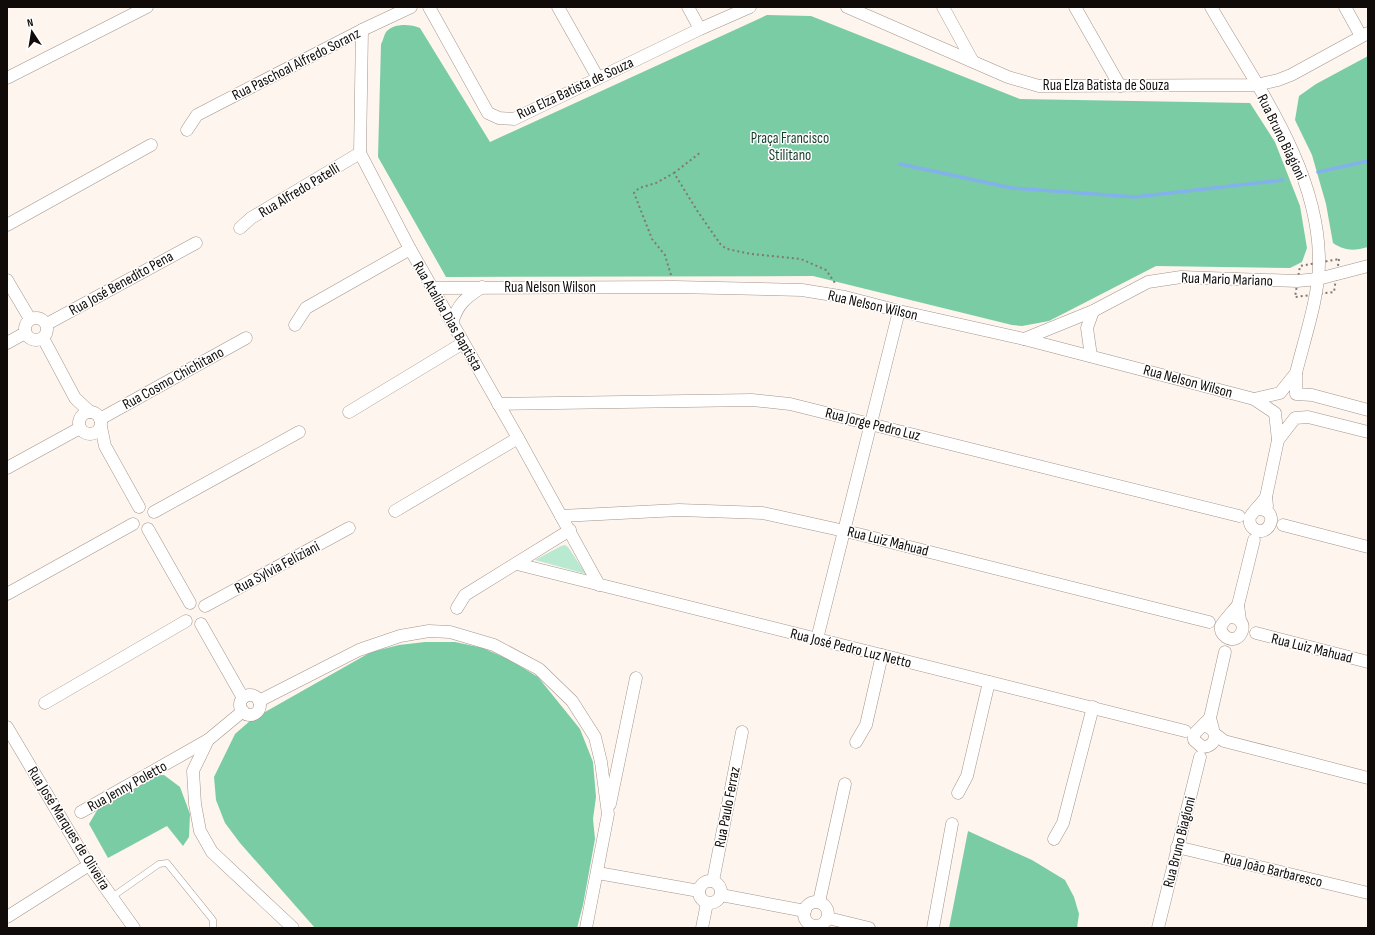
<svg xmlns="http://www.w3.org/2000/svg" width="1375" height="935" font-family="'Sofia Sans Condensed',sans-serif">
  <rect width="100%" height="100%" fill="#fef5ee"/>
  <!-- green -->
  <polygon fill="#b9ead1" points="565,545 568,547 586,574 535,560 561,546"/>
  <!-- forest -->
  <g fill="#7acca5">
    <path d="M767,15L811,16L1020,99L1250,103L1275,142L1300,206L1307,248L1302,262L1290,268L1156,266L1049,321L1022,326L1012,325L813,276L446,277L378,157L381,44C383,41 384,35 386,32C394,23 410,24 420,28L490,142Z"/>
    <path d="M1368,56V247C1354,251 1345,251 1333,243L1326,204L1312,155L1295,120L1299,96L1316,84Z"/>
    <polygon points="425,642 455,642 483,648 510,660 538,677 580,729 593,762 596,797 593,819 595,839 583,905 577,928 315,928 240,843 225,823 216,800 214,777 235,734 251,720 371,652 399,645"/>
    <polygon points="164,775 180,787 190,814 189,837 183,846 167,826 108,858 89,824 99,807 145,776"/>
    <polygon points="968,831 1032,860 1065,880 1074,897 1079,914 1077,928 949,928"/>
  </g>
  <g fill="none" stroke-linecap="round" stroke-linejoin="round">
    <!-- stream -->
    <g stroke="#83b1ec" stroke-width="3.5">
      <polyline points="900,164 1012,188 1135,197 1283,180"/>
      <polyline points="1318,172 1368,161"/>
    </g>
    <defs>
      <polyline id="service" points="112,897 159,864 167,863 213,920 213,928"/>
      <g id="minor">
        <polyline points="429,7 488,113 499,118 514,119 700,29 750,7"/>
        <polyline points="558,7 598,78"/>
        <polyline points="688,7 700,29"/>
        <polyline points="847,7 1008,77 1039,86 1256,85 1278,80 1291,75 1368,33"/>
        <polyline points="943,7 972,60"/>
        <polyline points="1075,7 1120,86"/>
        <path d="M1211,7C1255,84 1320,170 1319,263C1319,297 1304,340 1296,373"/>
        <polyline points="1345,7 1361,36"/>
        <polyline points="362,30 360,153 410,249 518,438 599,585"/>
        <polyline points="7,78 147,7"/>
        <polyline points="187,130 197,115 362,30 411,7"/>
        <polyline points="7,225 151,145"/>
        <polyline points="240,228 251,218 360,153"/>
        <polyline points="7,280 30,319"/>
        <polyline points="432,288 675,287 802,290 845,297 899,311 1024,339 1254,399"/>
        <circle cx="36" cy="329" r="11"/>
        <path d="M452,323C458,303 466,298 482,287"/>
        <polyline points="47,324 196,243"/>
        <polyline points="295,325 306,308 410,249"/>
        <polyline points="43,338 75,398 90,412"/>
        <polyline points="1024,339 1093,311 1148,282 1181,277 1297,281 1318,279 1368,266"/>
        <polyline points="7,343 25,333"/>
        <polyline points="1091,356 1087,328 1093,311"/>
        <polyline points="498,404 752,400 790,404 1239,516"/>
        <polyline points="1368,410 1312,395 1296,394 1296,373 1280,393 1254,399 1275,413 1278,440 1295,418 1308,417 1368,432"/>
        <polyline points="349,412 463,343"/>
        <circle cx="90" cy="423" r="11"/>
        <polyline points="100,419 246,338"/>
        <polyline points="101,427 105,446 139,507"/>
        <polyline points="7,468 80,428"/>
        <polyline points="1267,506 1266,497 1278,440"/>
        <path d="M1257,509C1283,509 1268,541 1253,528C1250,526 1249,521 1250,517C1251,514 1263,502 1266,497"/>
        <polyline points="395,511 518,438"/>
        <polyline points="154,512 299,432"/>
        <polyline points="561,516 679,510 763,513 858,534 1209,622"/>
        <polyline points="1283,525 1368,547"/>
        <polyline points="148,529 190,603"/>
        <polyline points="517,564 1185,731"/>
        <polyline points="7,594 133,524"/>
        <polyline points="1238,605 1254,540"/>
        <polyline points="205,606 349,528"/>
        <polyline points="457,608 465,595 570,530"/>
        <path d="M1229,617C1253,617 1241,647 1226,637C1222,634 1220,630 1221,626C1222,623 1235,609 1238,605L1240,620"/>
        <polyline points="201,624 243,698"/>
        <polyline points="1256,633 1368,662"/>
        <polyline points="817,639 899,311"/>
        <circle cx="250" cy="705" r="10"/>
        <polyline points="259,701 359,650 400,636 429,631 450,632 494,645 539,669 572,701 595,737 601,762 608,814 586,928"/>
        <polyline points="45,703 186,621"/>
        <polyline points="243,711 208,740 193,771 195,804 200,831 212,852 293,928"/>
        <polyline points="1210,718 1225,652"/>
        <path d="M1202,726C1219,726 1219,747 1202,747L1194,740V734L1210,718L1213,729"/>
        <polyline points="7,727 89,865 134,928"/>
        <polyline points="1215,734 1224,741 1368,778"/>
        <polyline points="856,742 866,725 882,655"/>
        <polyline points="958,793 967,776 989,682"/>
        <polyline points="610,804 636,678"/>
        <polyline points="81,812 208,740"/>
        <polyline points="1054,839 1063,823 1093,707"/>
        <polyline points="1177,847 1368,893"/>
        <polyline points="598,873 699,891"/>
        <circle cx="710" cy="892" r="11"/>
        <polyline points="713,881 742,732"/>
        <polyline points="721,895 805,911"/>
        <polyline points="819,902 845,784"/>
        <circle cx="816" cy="914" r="12"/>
        <polyline points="7,917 89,865"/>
        <polyline points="828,918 869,928"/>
        <polyline points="702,928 707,903"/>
        <polyline points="933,928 952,824"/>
        <polyline points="1158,928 1200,757"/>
      </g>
    </defs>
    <!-- service casing -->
    <use href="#service" stroke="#a3958b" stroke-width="7"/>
    <!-- minor casing -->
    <use href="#minor" stroke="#a3958b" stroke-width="13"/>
    <!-- path -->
    <g stroke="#807974" stroke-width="2" stroke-dasharray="2 3" stroke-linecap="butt">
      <polyline points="674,173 701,152"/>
      <polygon points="1339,259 1334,292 1295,297 1300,266"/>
      <polyline points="671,275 665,255 652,239 634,193 639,188 656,183 674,173 698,212 721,245 727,249 751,254 801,259 826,270 835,283"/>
    </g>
    <!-- service -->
    <use href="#service" stroke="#fff" stroke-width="6"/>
    <!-- minor -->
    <use href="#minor" stroke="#fff" stroke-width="12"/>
  </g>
  <g text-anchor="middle" stroke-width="3" stroke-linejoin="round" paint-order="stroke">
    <!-- street labels -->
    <g font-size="15" fill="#100b08" stroke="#fff">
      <text transform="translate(296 64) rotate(-27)" y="5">Rua Paschoal Alfredo Soranz</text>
      <text x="1106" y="90">Rua Elza Batista de Souza</text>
      <text transform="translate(575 88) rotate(-25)" y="5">Rua Elza Batista de Souza</text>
      <text transform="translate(1282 137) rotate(64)" y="5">Rua Bruno Biagioni</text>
      <text transform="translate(299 190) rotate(-31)" y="5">Rua Alfredo Patelli</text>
      <text transform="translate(1227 279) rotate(2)" y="5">Rua Mario Mariano</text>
      <text transform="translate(121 283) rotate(-29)" y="5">Rua José Benedito Pena</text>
      <text x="550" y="292">Rua Nelson Wilson</text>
      <text transform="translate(873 305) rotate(13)" y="5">Rua Nelson Wilson</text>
      <text transform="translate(448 316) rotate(60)" y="5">Rua Ataliba Dias Baptista</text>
      <text transform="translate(173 378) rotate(-29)" y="5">Rua Cosmo Chichitano</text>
      <text transform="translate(1188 381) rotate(15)" y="5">Rua Nelson Wilson</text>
      <text transform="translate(873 424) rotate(14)" y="5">Rua Jorge Pedro Luz</text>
      <text transform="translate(888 541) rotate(14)" y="5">Rua Luiz Mahuad</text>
      <text transform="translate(277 567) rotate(-28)" y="5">Rua Sylvia Feliziani</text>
      <text transform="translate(851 648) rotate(14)" y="5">Rua José Pedro Luz Netto</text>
      <text transform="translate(1312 648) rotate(14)" y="5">Rua Luiz Mahuad</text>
      <text transform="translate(127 786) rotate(-29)" y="5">Rua Jenny Poletto</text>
      <text transform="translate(727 807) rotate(-79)" y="5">Rua Paulo Ferraz</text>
      <text transform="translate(69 828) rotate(58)" y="5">Rua José Marques de Oliveira</text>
      <text transform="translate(1179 842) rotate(-76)" y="5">Rua Bruno Biagioni</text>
      <text transform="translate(1273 870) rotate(14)" y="5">Rua João Barbaresco</text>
    </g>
    <!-- park labels -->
    <g font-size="15" fill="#163b2a" stroke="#fff">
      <text x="790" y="143">Praça Francisco<tspan x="790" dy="17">Stilitano</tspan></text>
    </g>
  </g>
  <!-- border -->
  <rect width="1375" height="935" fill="none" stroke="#100b08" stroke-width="16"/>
  <!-- north arrow -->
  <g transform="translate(32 32) rotate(348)" stroke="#ffffff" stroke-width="3" paint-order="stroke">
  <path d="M0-3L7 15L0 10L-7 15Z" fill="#100b08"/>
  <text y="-6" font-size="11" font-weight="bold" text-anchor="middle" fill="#100b08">N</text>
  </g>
</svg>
